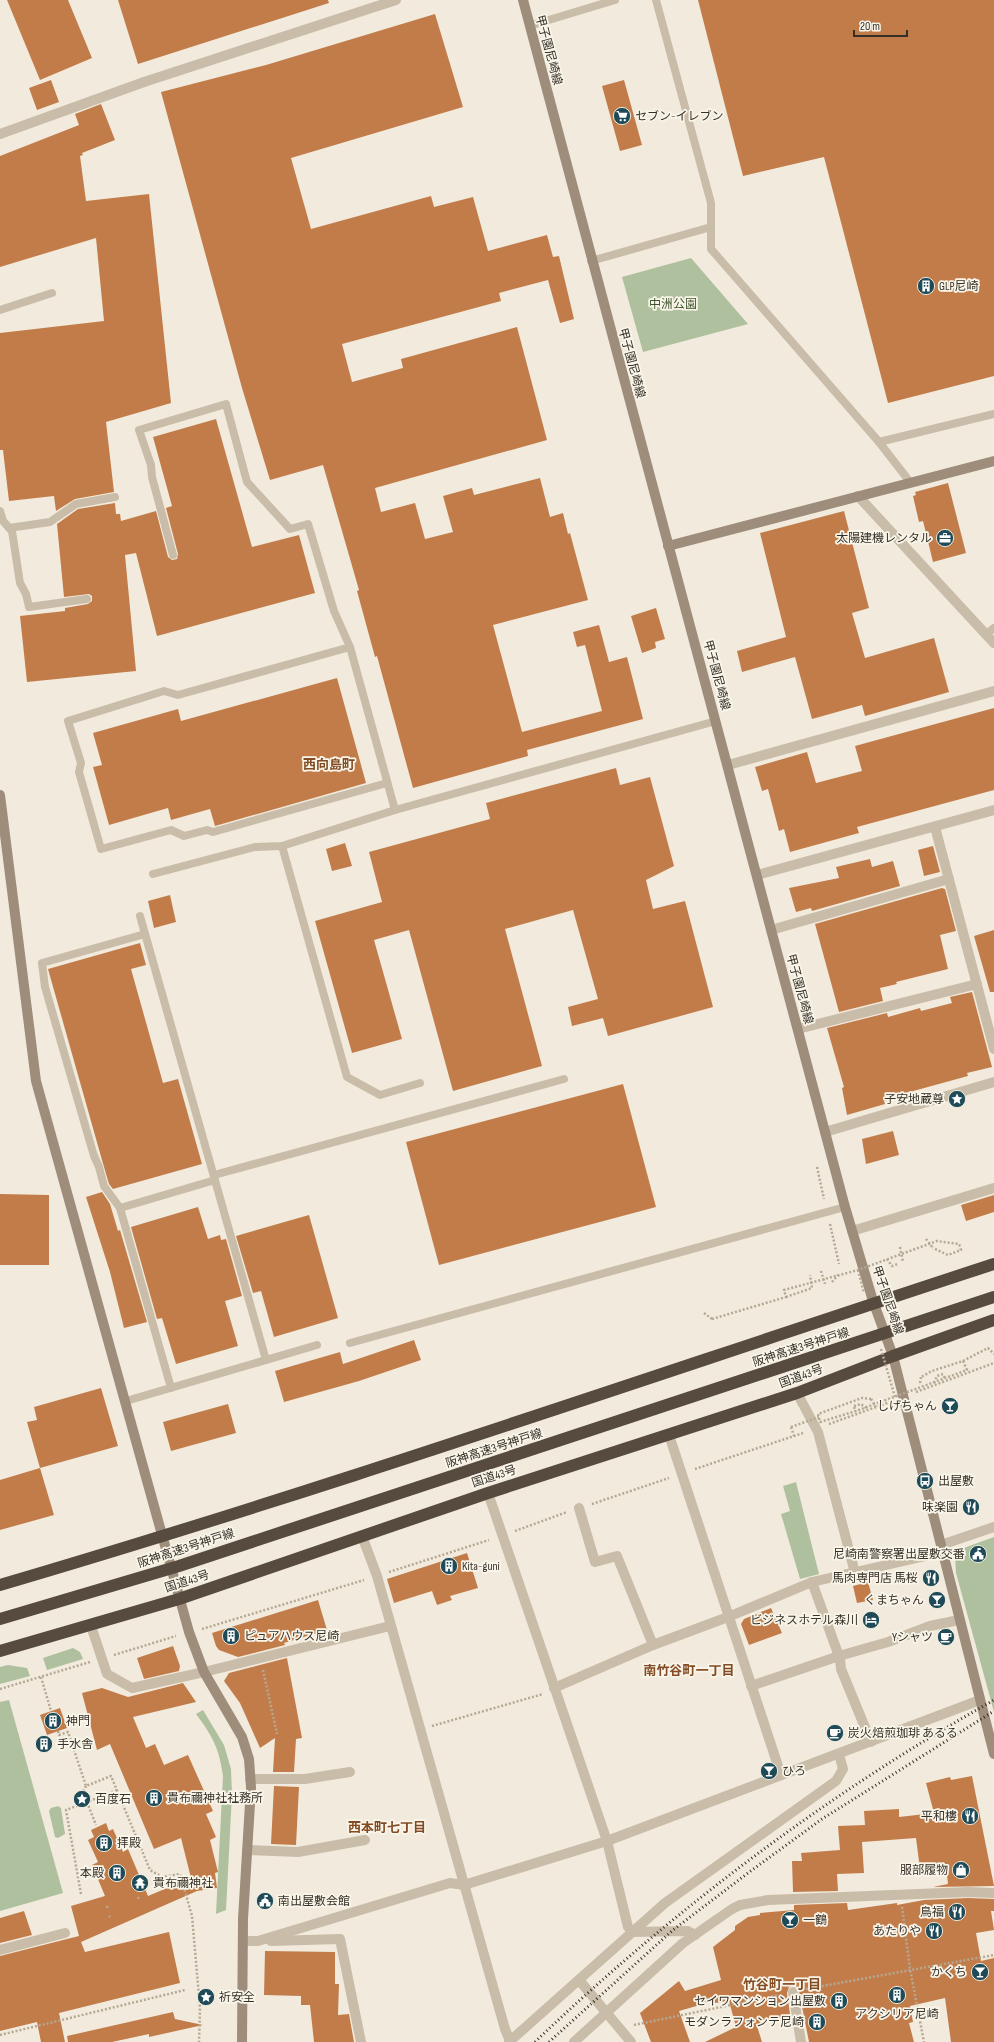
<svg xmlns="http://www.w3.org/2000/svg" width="994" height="2042" font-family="'Sofia Sans Condensed','Noto Sans JP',sans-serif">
  <rect width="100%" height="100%" fill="#f2ebdd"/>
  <!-- green -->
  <g fill="#aec09d">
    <polygon points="691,258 748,324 643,352 622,277"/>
    <polygon points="796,1482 819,1574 800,1579 781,1514 790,1511 783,1486"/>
    <polygon points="994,1537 994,1712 956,1573 955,1556 961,1549"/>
    <polygon points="73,1648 80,1652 83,1659 47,1670 43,1658"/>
    <polygon points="8,1665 27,1668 30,1676 0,1684 0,1667"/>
    <polygon points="9,1700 63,1893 0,1911 0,1702"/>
    <path d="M203,1710L224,1745L231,1769L232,1794L226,1910L216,1914L223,1776C219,1748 213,1737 196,1714Z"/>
    <polygon points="58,1806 61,1808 65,1834 58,1838 55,1837 49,1811 51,1808"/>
  </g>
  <!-- building -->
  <g fill="#c27c4a">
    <polygon points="7,0 68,0 92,58 40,80"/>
    <polygon points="118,0 328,0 329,3 138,64"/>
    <polygon points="698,0 994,0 994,376 888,403 824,157 743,176"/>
    <polygon points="435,14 463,107 291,158 311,229 431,196 434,207 473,197 488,251 547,235 553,257 559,256 574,319 560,323 548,280 499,293 501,301 342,344 352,382 403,368 401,359 517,327 547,440 375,488 381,512 415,503 425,539 453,532 443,496 472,488 474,495 540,478 550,517 563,513 568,534 570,533 588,600 493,625 522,732 602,711 585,645 577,647 573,632 599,625 609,662 627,657 643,719 527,750 528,756 413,788 377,656 375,657 357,591 359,590 323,465 270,480 242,388 161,92 266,65"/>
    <polygon points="51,80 59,102 37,110 29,88"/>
    <polygon points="624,80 642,145 620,151 602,86"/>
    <polygon points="101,104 115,140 82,153 83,155 80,156 86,201 149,194 171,403 106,422 114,492 75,499 56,511 54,496 9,501 3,450 0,450 0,333 104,321 96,238 0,267 0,156 79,125 75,114"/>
    <polygon points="216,419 252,547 299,535 315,593 157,636 136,553 125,555 136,671 27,682 20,616 65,611 65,608 88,604 92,601 92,596 89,594 64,597 57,524 78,509 115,503 116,514 120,514 121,521 156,511 168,557 172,560 177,559 178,554 166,508 172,506 153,437"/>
    <polygon points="948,483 966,553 933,562 923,521 919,522 913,496 916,495 915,492"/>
    <polygon points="844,511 869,608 852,613 865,658 934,638 949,692 865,716 862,705 812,719 795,657 742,672 737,651 786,637 760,533"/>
    <polygon points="656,608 665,639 655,642 656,648 642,653 631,616"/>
    <polygon points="337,678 366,783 215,826 210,809 171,820 168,808 109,825 93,767 102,765 93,733 178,709 181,721"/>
    <polygon points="994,708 994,790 857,827 859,833 790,852 784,829 779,831 768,789 762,791 755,767 807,752 816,783 862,771 855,746"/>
    <polygon points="616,768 620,785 650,777 674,866 646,880 653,909 685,901 713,1007 608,1036 603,1018 572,1026 568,1007 598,999 573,910 505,929 542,1066 453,1091 409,930 374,940 402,1039 352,1053 315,921 382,902 369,852 490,819 486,803"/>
    <polygon points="345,843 352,866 332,871 326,849"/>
    <polygon points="933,846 940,872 924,876 918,850"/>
    <polygon points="870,859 872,867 893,861 900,886 812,911 811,908 796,912 789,888 839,878 836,867"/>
    <polygon points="942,888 945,889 956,931 940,935 948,969 896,982 897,984 880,988 883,1001 839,1012 815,924"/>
    <polygon points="170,895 176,922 154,928 148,901"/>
    <polygon points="994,930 994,992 990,992 974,936"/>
    <polygon points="140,943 146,965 131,969 163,1083 178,1079 202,1164 113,1189 109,1184 102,1160 48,969"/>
    <polygon points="972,992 992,1067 967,1073 968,1076 906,1093 906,1096 884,1101 885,1104 847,1115 842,1088 844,1087 827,1028 887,1013 888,1017 920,1008 921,1011 952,1003 950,997"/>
    <polygon points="623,1084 656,1207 439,1265 406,1142"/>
    <polygon points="893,1131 899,1155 866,1164 862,1139"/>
    <polygon points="102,1192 110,1204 118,1231 120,1230 147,1322 124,1328 110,1272 86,1197"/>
    <polygon points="0,1194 49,1195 49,1265 0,1265"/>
    <polygon points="994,1195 994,1212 966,1221 961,1205"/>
    <polygon points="198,1207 208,1239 220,1235 221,1240 226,1239 242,1296 225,1301 238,1346 176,1364 162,1318 157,1319 131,1227"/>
    <polygon points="309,1215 338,1318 274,1337 261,1291 253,1293 236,1236"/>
    <polygon points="414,1340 421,1360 359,1381 284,1402 275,1371 340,1352 343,1364"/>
    <polygon points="101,1388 118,1446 40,1468 27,1422 37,1420 34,1407"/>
    <polygon points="228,1404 236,1433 171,1451 163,1422"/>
    <polygon points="40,1468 54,1515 0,1530 0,1480"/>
    <polygon points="467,1553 478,1588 450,1596 452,1600 437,1605 432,1591 394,1603 387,1579"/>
    <polygon points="868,1582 873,1600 857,1603 853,1586"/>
    <polygon points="318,1600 327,1630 284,1643 285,1645 238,1657 219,1650 216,1646 212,1633"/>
    <polygon points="771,1608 782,1633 749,1645 741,1624 744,1619"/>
    <polygon points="173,1646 180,1666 179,1671 144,1679 137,1658"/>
    <polygon points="287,1658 302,1738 296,1739 294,1772 273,1772 275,1738 260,1748 240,1703 224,1681 229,1673"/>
    <polygon points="183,1683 196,1702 133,1717 146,1748 155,1744 164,1765 188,1755 213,1811 206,1814 216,1837 210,1840 218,1872 215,1873 217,1888 197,1891 81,1942 85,1952 169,1932 180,1983 59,2013 65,2042 41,2042 37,2022 0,2031 0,1956 79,1936 71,1906 105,1896 92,1865 98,1862 88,1840 94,1837 91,1830 106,1823 109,1831 113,1829 123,1852 128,1849 148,1896 191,1878 181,1838 154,1849 110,1744 97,1750 82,1693 102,1688 128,1697"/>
    <polygon points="60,1708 67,1728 47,1735 40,1715"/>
    <polygon points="972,1776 994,1886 933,1887 948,1884 946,1867 920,1869 916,1838 862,1842 864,1873 837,1874 838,1891 793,1892 792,1861 802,1861 801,1853 840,1850 838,1826 865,1825 864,1811 899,1809 899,1817 934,1813 926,1783 950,1777 951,1780"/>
    <polygon points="274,1786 299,1787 296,1845 271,1844"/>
    <polygon points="968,1898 994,1899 994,1911 991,1911 994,1930 976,1933 981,1961 994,1958 994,2042 951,2042 945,1998 910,2006 913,2022 909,2023 914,2042 809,2042 799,1991 796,1986 792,1986 789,1987 787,1993 790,2014 757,2026 762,2042 705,2042 736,2027 729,2001 715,2003 714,2001 679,2011 690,2042 651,2042 640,2013 679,1981 685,1991 721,1980 713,1947 735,1930 735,1926 748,1917 760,1915 760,1913 794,1910 794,1905 847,1903 848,1910 897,1903 897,1905 924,1900"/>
    <polygon points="24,1911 32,1935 0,1943 0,1918"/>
    <polygon points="265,1951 335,1952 335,1984 339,1984 338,2015 349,2014 354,2042 314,2042 310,2005 301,2005 301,1996 264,1995"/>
    <polygon points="173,2012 175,2019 203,2025 149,2037 149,2034 112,2042 68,2042 67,2036"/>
  </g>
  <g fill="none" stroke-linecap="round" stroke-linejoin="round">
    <!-- path -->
    <g stroke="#b5a893" stroke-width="2.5" stroke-dasharray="2 2" stroke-linecap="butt">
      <polyline points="817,1167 824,1199"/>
      <polyline points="830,1224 839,1264"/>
      <polyline points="926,1239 933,1248"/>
      <polyline points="900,1247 903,1262"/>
      <polyline points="887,1259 892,1266 898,1264"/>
      <polyline points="821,1271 825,1284"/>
      <polyline points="832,1282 838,1275"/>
      <polyline points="786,1297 812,1288 810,1275"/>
      <polyline points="704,1313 712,1319"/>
      <polyline points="963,1361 988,1348 994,1354"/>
      <polyline points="944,1376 945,1379"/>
      <polyline points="920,1383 921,1377"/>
      <polyline points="934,1383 937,1376 943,1374"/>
      <polyline points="916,1392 994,1363"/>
      <polyline points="871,1399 876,1407"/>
      <polyline points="854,1406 861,1404 866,1408"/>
      <polyline points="854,1407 856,1411"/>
      <polyline points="829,1424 890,1402"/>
      <polyline points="791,1427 794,1436"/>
      <polyline points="695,1469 803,1433"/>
      <polyline points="592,1504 669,1478"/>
      <polyline points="515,1531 567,1512"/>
      <polyline points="389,1572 489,1540"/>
      <polyline points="202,1629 364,1580"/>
      <polyline points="114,1655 176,1636"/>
      <polyline points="263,1670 277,1734"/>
      <polyline points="41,1677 51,1711"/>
      <polyline points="0,1689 90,1662"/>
      <polyline points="432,1726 543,1694"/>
      <polyline points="58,1731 59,1735 68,1732 86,1786 111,1776 150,1870 162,1877 180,1874 192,1916 200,2008 199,2042"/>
      <polyline points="86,1786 83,1792 87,1802 117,1790"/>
      <polyline points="81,1894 66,1810 87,1802 96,1825"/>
      <polyline points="138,1897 139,1900"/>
      <polyline points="107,1906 108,1910"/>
      <polyline points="902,1907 910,1969 924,2042"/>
      <polyline points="109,1916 110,1917"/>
      <polyline points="806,1989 994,1955"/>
      <polyline points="634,2025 779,1995"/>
      <polyline points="0,2035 185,1990"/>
    </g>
    <!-- lane -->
    <g stroke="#c9bda9" stroke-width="8">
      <polyline points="656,0 711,203 711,249 879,442 994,414"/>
      <polyline points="529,26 615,0"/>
      <polyline points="591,261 711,227"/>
      <polyline points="0,310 52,293"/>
      <polyline points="879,442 910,482"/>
      <polyline points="0,511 3,521 12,531 20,583 26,594 29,607 87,599"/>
      <polyline points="9,528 50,522 76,504 115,497"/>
      <polyline points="173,555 152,477 151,465 139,430 226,404 247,482 290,529 308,524 334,611 350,647 395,810"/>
      <polyline points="986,634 994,628"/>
      <polyline points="350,647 178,695 164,691 68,721 81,763 79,772 101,849 171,830 184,836 207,830 213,832 387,783"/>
      <polyline points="282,846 347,1077 380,1095 420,1083"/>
      <polyline points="153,874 255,847 282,846 395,810 716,721"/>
      <polyline points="140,916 266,1360"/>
      <polyline points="214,1175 564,1079"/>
      <polyline points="120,1208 104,1186 99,1167 94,1156 45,987 42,963 145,934"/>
      <polyline points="350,1343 845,1207"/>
      <polyline points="171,1388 120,1208 215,1180"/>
      <polyline points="126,1401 317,1345"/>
    </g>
    <!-- street -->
    <g stroke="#c9bda9" stroke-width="10">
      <polyline points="0,134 144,82 396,0"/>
      <polyline points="858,496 994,643"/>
      <polyline points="728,765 994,691"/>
      <polyline points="935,827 994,1049"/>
      <polyline points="757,875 994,810"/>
      <polyline points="771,930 949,879"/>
      <polyline points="798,1029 977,984"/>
      <polyline points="825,1132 994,1082"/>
      <polyline points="852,1231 994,1188"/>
      <polyline points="797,1393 818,1432 855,1573"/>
      <polyline points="669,1435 781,1775"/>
      <polyline points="488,1493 607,1841 628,1927 632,1932 688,1931 695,1935"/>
      <polyline points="579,1508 595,1562 617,1556 653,1645"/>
      <polyline points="362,1536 377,1576 505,2029 510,2041"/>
      <polyline points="941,1545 994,1527"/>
      <polyline points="812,1582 840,1659 841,1669 871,1742"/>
      <polyline points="91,1626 107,1674 132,1688 204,1672 390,1626"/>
      <polyline points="751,1686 839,1656 888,1642 930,1626 959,1620"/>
      <polyline points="554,1688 653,1645 728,1617 812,1582 943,1552"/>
      <polyline points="250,1779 305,1779 350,1772"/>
      <polyline points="247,1850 298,1852 365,1840"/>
      <polyline points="243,1941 258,1941 450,1883 464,1885 607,1841 980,1700"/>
      <polyline points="271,1941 340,1939 361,2042"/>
      <polyline points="0,1950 65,1933"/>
      <polyline points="579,1980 631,2042"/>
      <polyline points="793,1992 801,2042"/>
      <polyline points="509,2042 665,1903 836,1781 843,1769 839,1754"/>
      <polyline points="574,2042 683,1943 732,1909 740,1905 768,1900 968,1892 994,1893"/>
    </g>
    <!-- secondary -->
    <g stroke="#9d8d7a" stroke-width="10">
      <polyline points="523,0 845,1207 873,1301 893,1356 994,1754"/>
      <polyline points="668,546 994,461"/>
      <polyline points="0,795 36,1081 189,1632 204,1672 242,1737 249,1759 251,1787 243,1919 242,2042"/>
    </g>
    <!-- highway -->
    <polyline stroke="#574b40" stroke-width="12" points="0,1651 179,1599 488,1493 797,1393 893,1356 994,1320"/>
    <!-- rail -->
    <g stroke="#373029" stroke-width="3" stroke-dasharray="1 3" stroke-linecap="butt">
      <path d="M535,2042C673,1910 827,1794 994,1700"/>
      <polyline points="549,2042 673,1930 748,1873 822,1819 994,1711"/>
    </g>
    <!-- path-bridge -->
    <g stroke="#b5a893" stroke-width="2.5" stroke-dasharray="2 2" stroke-linecap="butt">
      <polyline points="858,1270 864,1293"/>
      <polyline points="712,1319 786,1297 784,1290 858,1270 937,1241 959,1244 961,1250 948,1255 933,1248"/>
      <polyline points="881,1349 895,1397"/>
      <polyline points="871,1399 862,1398 818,1414 820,1422 856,1411 967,1370 963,1361 932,1371 921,1377"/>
      <polyline points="791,1427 819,1417"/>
    </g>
    <!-- highway-bridge -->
    <g stroke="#574b40" stroke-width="12">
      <path d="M0,1585C334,1487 663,1372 994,1264"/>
      <polyline points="0,1619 179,1566 994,1297"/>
    </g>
  </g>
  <!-- icons -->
  <defs>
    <symbol id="supermarket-disc" viewBox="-11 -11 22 22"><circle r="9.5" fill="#1f4a57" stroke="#f9f5e9"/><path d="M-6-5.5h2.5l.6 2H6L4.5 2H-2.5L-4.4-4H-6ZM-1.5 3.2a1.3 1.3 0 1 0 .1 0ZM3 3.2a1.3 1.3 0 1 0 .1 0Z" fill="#fff"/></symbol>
    <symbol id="building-disc" viewBox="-11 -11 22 22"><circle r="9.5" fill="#1f4a57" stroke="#f9f5e9"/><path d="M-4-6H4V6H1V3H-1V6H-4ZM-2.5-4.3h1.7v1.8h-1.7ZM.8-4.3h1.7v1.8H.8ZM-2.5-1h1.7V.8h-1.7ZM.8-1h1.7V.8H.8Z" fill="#fff"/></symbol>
    <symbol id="office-disc" viewBox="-11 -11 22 22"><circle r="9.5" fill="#1f4a57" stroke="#f9f5e9"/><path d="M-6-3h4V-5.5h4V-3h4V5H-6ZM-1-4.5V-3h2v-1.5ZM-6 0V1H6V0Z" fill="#fff"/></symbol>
    <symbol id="sight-disc" viewBox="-11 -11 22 22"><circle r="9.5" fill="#1f4a57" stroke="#f9f5e9"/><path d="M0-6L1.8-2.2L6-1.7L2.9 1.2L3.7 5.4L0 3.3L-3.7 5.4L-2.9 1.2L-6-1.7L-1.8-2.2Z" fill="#fff"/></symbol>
    <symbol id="bar-disc" viewBox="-11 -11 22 22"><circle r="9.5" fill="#1f4a57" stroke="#f9f5e9"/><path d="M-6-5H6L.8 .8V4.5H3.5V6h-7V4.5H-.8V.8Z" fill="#fff"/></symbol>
    <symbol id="bus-disc" viewBox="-11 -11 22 22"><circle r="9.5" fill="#1f4a57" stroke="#f9f5e9"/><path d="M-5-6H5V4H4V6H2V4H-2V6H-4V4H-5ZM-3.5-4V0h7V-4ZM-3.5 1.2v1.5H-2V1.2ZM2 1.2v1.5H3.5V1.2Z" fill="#fff"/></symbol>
    <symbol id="restaurant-disc" viewBox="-11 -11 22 22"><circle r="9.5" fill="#1f4a57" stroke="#f9f5e9"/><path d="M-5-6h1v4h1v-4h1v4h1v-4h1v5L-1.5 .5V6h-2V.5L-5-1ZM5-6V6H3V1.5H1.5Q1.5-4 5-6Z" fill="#fff"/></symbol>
    <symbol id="civic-disc" viewBox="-11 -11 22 22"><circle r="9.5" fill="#1f4a57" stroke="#f9f5e9"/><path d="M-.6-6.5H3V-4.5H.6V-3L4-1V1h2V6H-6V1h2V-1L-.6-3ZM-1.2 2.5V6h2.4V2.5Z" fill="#fff"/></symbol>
    <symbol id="hotel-disc" viewBox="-11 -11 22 22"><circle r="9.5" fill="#1f4a57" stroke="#f9f5e9"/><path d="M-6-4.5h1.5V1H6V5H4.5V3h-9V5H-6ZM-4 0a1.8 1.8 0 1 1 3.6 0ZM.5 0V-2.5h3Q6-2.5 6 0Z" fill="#fff"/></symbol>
    <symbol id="cafe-disc" viewBox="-11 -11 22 22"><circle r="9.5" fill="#1f4a57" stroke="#f9f5e9"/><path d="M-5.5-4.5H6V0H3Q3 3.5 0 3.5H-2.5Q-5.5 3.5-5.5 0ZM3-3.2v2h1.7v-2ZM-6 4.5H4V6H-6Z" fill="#fff"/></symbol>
    <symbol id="shop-disc" viewBox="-11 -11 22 22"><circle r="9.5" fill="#1f4a57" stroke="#f9f5e9"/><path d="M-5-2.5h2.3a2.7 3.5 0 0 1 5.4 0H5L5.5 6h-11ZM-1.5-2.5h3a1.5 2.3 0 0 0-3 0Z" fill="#fff"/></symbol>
    <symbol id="temple-disc" viewBox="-11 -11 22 22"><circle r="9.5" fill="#1f4a57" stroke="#f9f5e9"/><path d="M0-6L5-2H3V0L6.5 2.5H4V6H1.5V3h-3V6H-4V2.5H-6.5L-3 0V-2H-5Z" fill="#fff"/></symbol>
  </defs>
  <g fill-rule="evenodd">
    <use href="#supermarket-disc" x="612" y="106" width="20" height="20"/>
    <use href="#building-disc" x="916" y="276" width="20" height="20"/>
    <use href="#office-disc" x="935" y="528" width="20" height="20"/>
    <use href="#sight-disc" x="947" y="1089" width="20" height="20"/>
    <use href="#bar-disc" x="940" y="1396" width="20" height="20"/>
    <use href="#bus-disc" x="915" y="1471" width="20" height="20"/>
    <use href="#restaurant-disc" x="961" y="1497" width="20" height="20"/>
    <use href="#civic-disc" x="968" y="1544" width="20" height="20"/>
    <use href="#building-disc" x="439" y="1556" width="20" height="20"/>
    <use href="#restaurant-disc" x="921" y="1568" width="20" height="20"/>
    <use href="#bar-disc" x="927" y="1590" width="20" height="20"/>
    <use href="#hotel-disc" x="861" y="1610" width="20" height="20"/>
    <use href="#building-disc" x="221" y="1626" width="20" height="20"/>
    <use href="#cafe-disc" x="936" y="1627" width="20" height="20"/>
    <use href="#building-disc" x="43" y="1711" width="20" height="20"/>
    <use href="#cafe-disc" x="825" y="1723" width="20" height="20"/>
    <use href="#building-disc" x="34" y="1734" width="20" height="20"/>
    <use href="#bar-disc" x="759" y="1761" width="20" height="20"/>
    <use href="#building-disc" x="144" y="1788" width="20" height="20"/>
    <use href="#sight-disc" x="72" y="1789" width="20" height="20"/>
    <use href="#restaurant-disc" x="960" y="1806" width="20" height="20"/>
    <use href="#building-disc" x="94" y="1833" width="20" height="20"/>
    <use href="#shop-disc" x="951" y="1860" width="20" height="20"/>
    <use href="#building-disc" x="107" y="1863" width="20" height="20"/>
    <use href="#temple-disc" x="130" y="1873" width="20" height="20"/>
    <use href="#civic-disc" x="255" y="1891" width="20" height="20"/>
    <use href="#restaurant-disc" x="947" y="1902" width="20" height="20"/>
    <use href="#bar-disc" x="780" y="1910" width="20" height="20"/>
    <use href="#restaurant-disc" x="924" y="1921" width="20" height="20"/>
    <use href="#bar-disc" x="970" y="1962" width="20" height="20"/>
    <use href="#building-disc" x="887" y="1985" width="20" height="20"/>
    <use href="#sight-disc" x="196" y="1987" width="20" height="20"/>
    <use href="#building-disc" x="829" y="1991" width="20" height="20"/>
    <use href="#building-disc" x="807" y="2012" width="20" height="20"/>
  </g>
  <g text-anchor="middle" stroke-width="3.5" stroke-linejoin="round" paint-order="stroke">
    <!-- street labels -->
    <g font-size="12" fill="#373029" stroke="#f9f5e9">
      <text transform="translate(549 50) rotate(75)" y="4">甲子園尼崎線</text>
      <text transform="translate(632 363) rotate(75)" y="4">甲子園尼崎線</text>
      <text transform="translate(717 675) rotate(75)" y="4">甲子園尼崎線</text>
      <text transform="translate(800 989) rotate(75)" y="4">甲子園尼崎線</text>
      <text transform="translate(888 1300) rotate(71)" y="4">甲子園尼崎線</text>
      <text transform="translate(801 1347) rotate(-18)" y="4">阪神高速3号神戸線</text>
      <text transform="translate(801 1376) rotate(-20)" y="4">国道43号</text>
      <text transform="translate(494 1448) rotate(-18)" y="4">阪神高速3号神戸線</text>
      <text transform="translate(494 1476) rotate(-18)" y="4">国道43号</text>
      <text transform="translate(186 1548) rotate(-18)" y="4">阪神高速3号神戸線</text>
      <text transform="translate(187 1581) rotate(-18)" y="4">国道43号</text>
    </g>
    <!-- poi labels -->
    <g font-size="12" fill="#373029" stroke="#f9f5e9" text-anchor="end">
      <text x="635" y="120" text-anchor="start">セブン-イレブン</text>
      <text x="939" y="290" text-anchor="start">GLP尼崎</text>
      <text x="932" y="542">太陽建機レンタル</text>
      <text x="944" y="1103">子安地蔵尊</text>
      <text x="937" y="1410">しげちゃん</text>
      <text x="938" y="1485" text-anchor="start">出屋敷</text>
      <text x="958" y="1511">味楽園</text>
      <text x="965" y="1558">尼崎南警察署出屋敷交番</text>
      <text x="462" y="1570" text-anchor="start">Kita-guni</text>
      <text x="918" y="1582">馬肉専門店 馬桜</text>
      <text x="924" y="1604">くまちゃん</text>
      <text x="858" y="1624">ビジネスホテル森川</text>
      <text x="244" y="1640" text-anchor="start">ピュアハウス尼崎</text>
      <text x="933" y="1641">Yシャツ</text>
      <text x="66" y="1725" text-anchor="start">神門</text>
      <text x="848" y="1737" text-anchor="start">炭火焙煎珈琲 あるる</text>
      <text x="57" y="1748" text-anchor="start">手水舎</text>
      <text x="782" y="1775" text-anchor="start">ひろ</text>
      <text x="167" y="1802" text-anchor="start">貴布禰神社社務所</text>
      <text x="95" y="1803" text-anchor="start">百度石</text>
      <text x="957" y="1820">平和樓</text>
      <text x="117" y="1847" text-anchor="start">拝殿</text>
      <text x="948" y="1874">服部履物</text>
      <text x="104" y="1877">本殿</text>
      <text x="153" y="1887" text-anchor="start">貴布禰神社</text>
      <text x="278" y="1905" text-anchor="start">南出屋敷会館</text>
      <text x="944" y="1916">鳥福</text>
      <text x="803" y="1924" text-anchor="start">一鶴</text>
      <text x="921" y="1935">あたりや</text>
      <text x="967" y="1976">かくち</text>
      <text x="219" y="2001" text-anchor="start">祈安全</text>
      <text x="826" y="2005">セイワマンション出屋敷</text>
      <text x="897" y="2018" text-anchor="middle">アクシリア尼崎</text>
      <text x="804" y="2026">モダンラフォンテ尼崎</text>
    </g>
    <!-- park labels -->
    <g font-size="12" fill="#3f542d" stroke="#f9f5e9">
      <text x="673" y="308">中洲公園</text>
    </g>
    <!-- neighbourhood labels -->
    <g font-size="13" font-weight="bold" fill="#834b24" stroke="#f9f5e9">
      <text x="329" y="769">西向島町</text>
      <text x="689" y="1675">南竹谷町一丁目</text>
      <text x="387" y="1832">西本町七丁目</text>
      <text x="782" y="1989">竹谷町一丁目</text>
    </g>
  </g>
  <!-- scale -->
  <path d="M854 30v6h53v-6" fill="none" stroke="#373029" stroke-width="2"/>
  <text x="860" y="30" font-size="12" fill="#373029" stroke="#f9f5e9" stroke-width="3" paint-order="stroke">20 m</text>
</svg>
